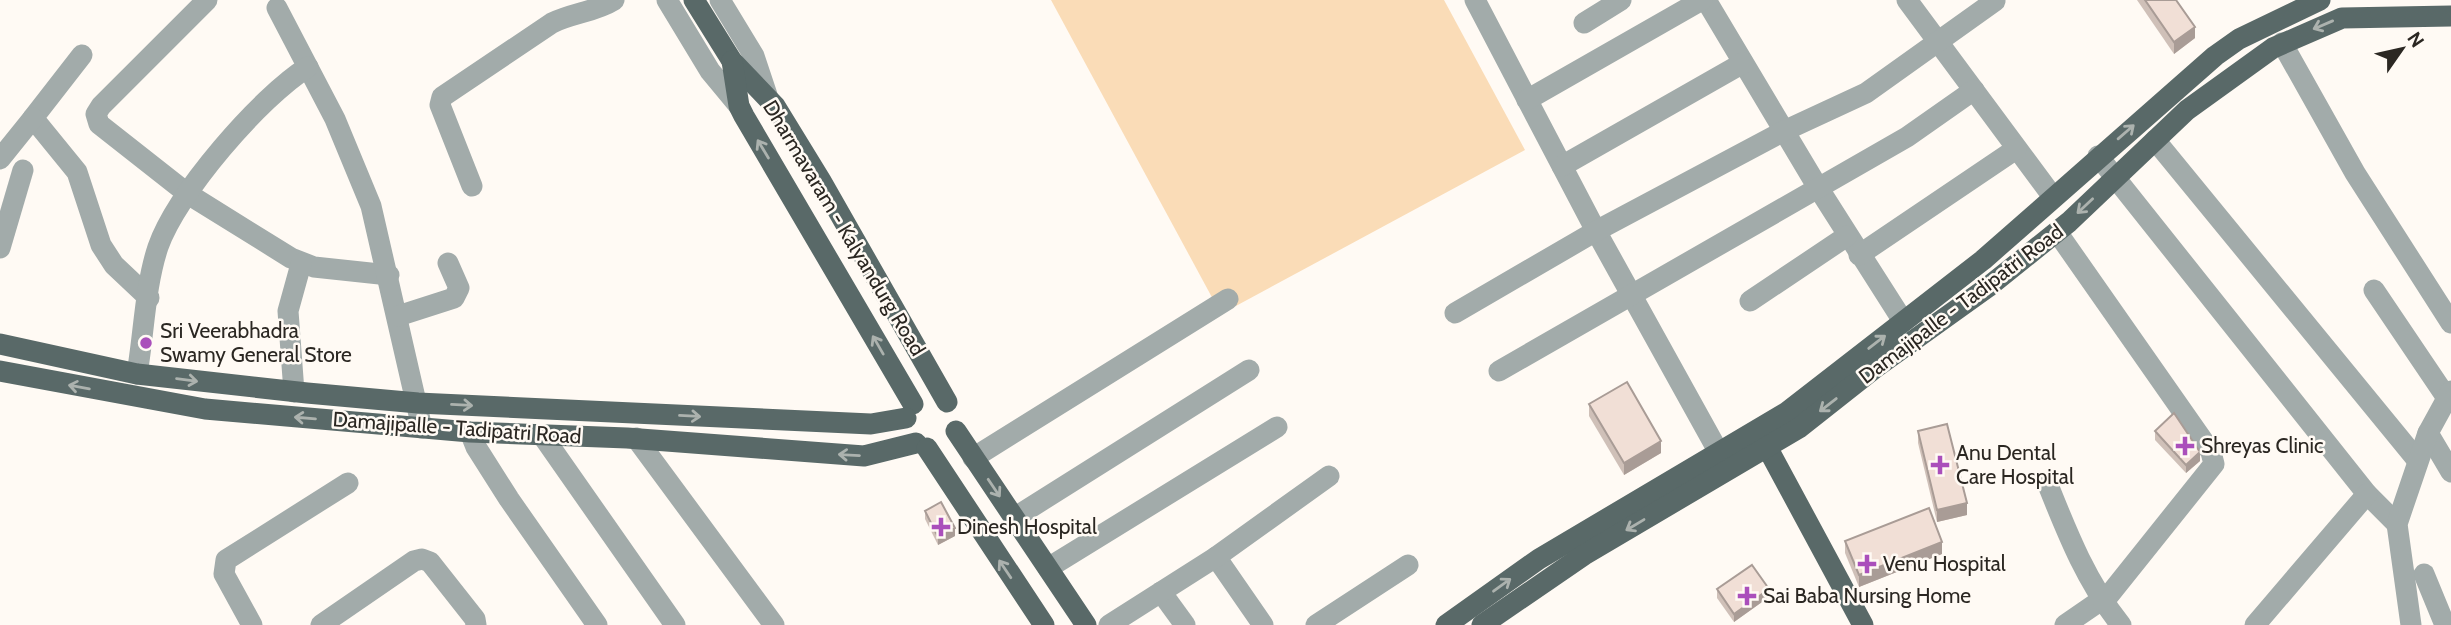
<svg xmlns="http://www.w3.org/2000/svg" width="2451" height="625" font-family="Cabin,sans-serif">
  <rect width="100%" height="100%" fill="#fffaf4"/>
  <!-- green -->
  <polygon fill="#fadcb7" points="1051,0 1444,0 1525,150 1221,314"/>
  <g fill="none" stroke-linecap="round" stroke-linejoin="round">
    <!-- minor -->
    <g stroke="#a2abaa" stroke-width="21">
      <polyline points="207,0 101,106 96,114 99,124 188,194 291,258 314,267 389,275"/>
      <polyline points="667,0 710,71 739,106"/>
      <polyline points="720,0 754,56 767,95"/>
      <polyline points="1475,0 1596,231 1718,451"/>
      <polyline points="1706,0 1817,186 1903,321"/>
      <polyline points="1907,0 2053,197"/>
      <polyline points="277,8 335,119 371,206 422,428"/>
      <polyline points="1584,23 1621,0"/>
      <polyline points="2282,43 2355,173 2451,323"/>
      <polyline points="82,55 33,118 77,172 101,245 114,265 149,298"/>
      <polyline points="1527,100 1702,0"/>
      <polyline points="2155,140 2418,461"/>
      <polyline points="2098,156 2367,494 2397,524"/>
      <polyline points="0,159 33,118"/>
      <polyline points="1562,166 1743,63"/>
      <path d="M472,186L440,105L442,97L552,23C572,13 595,12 614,0"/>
      <polyline points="2057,232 2211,452 2214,464 2110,594 2065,625"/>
      <polyline points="0,248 23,170"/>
      <polyline points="1859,255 2016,149"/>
      <polyline points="2374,290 2447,398"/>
      <polyline points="1750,301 1847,236"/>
      <polyline points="1455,313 1596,231 1784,131 1866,93 1995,1"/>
      <polyline points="398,316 454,298 459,288 448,263"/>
      <polyline points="1499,371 1907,137 1974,90"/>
      <path d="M137,374C144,333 145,286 158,247C177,193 260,97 308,67"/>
      <polyline points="294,392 288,311 301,264"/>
      <polyline points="470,432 476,447 509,499 597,625"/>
      <polyline points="2428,433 2451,472"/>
      <polyline points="542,435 675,625"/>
      <polyline points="636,438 774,625"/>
      <polyline points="973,458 1228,299"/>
      <path d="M2048,485C2068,535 2087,583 2121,625"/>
      <polyline points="1014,518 1249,370"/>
      <polyline points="1216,557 1263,625"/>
      <polyline points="1048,568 1277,427"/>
      <polyline points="2424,574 2445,625"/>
      <polyline points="1161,592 1185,625"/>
      <polyline points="252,625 224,574 226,560 348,483"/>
      <polyline points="321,625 414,561 422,559 430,562 475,619 476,625"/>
      <polyline points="1109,625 1216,557 1329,476"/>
      <polyline points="1316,625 1408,565"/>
      <polyline points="2255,625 2367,494"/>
      <polyline points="2411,625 2397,524 2428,433 2451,391"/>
    </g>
    <!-- major -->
    <g stroke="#596968" stroke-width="21">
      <polyline points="694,0 732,61 775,106 821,181 947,402"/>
      <polyline points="732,61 739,106 744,116 913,404"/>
      <polyline points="0,344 137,374 307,393 418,403 871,424 906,418"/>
      <polyline points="0,371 205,409 470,432 627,438 864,456 916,443"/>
      <polyline points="956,431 1086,625"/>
      <polyline points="1767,447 1863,625"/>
      <polyline points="927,448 1044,625"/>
      <polyline points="1446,625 1539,559 1787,412 1983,260 2215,56 2239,39 2320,0"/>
      <polyline points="1482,625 1584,555 1799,428 1875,368 1988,287 2069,222 2187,110 2273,48 2342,18 2451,16"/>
    </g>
  </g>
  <!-- wall -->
  <g fill="#cfc0b8">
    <polygon points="2137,0 2176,0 2195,38 2174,54"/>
    <polygon points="1589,404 1661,453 1624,475 1589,416"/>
    <polygon points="1918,431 1967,515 1937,522 1918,443"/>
    <polygon points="2155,431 2200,461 2186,473 2155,440"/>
    <polygon points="925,511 955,536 938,545 925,519"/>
    <polygon points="1845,541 1942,554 1859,587 1845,553"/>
    <polygon points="1717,589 1769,597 1734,622 1717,598"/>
  </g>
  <!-- shaded-wall -->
  <g fill="#a99c96">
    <polygon points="2195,27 2195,38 2174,54 2174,42"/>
    <polygon points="1661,441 1661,453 1624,475 1624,463"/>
    <polygon points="2200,452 2200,461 2186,473 2186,465"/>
    <polygon points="1967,503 1967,515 1937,522 1937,510"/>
    <polygon points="955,528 955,536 938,545 938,537"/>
    <polygon points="1942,542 1942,554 1859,587 1859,575"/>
    <polygon points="1769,589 1769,597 1734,622 1734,614"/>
  </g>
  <!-- building -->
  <g fill="#f1dfd6" stroke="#a99c96" stroke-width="2">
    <polygon points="2145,0 2176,0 2195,27 2174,42"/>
    <polygon points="1627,382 1661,441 1624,463 1589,404"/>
    <polygon points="2174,413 2200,452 2186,465 2155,431"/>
    <polygon points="1947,424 1967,503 1937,510 1918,431"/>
    <polygon points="941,502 955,528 938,537 925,511"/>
    <polygon points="1929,508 1942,542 1859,575 1845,541"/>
    <polygon points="1752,565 1769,589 1734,614 1717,589"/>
  </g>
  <!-- one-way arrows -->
  <defs><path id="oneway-shaft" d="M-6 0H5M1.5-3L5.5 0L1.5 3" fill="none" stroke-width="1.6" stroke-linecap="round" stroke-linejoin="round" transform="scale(1.75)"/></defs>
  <g stroke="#acb2ae">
    <use href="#oneway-shaft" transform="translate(2323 25) rotate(157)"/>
    <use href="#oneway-shaft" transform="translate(2126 132) rotate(-41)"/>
    <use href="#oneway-shaft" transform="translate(763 149) rotate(-121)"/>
    <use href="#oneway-shaft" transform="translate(2085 206) rotate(137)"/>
    <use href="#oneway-shaft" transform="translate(1877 342) rotate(-38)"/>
    <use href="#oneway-shaft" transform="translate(878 345) rotate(-120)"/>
    <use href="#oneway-shaft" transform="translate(187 380) rotate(7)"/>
    <use href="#oneway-shaft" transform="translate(79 387) rotate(-170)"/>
    <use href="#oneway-shaft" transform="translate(462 405) rotate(3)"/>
    <use href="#oneway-shaft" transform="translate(1828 405) rotate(142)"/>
    <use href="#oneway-shaft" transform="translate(690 416) rotate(3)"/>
    <use href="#oneway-shaft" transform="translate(305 418) rotate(-175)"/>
    <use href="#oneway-shaft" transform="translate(849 455) rotate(-177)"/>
    <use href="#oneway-shaft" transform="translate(994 488) rotate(56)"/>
    <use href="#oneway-shaft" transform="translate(1635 525) rotate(149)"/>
    <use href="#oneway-shaft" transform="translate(1005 569) rotate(-124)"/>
    <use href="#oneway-shaft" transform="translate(1502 585) rotate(-36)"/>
  </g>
  <!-- markers -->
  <g fill="#aa4fbb" stroke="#fffaf4" stroke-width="2.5">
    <circle cx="146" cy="343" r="7"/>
    <path d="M2181.5 435.5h7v7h7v7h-7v7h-7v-7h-7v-7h7z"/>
    <path d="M1936.5 454.5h7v7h7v7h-7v7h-7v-7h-7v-7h7z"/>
    <path d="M937.5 516.5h7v7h7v7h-7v7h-7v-7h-7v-7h7z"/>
    <path d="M1863.5 553.5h7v7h7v7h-7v7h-7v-7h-7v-7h7z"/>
    <path d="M1743.5 585.5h7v7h7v7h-7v7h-7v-7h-7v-7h7z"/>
  </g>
  <g text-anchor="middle" stroke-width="5" stroke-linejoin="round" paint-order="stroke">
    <!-- street labels -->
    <g font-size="21" fill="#2b2722" stroke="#fffaf4">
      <text transform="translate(844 228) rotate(59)" y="7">Dharmavaram - Kalyandurg Road</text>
      <text transform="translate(1961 304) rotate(-37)" y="7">Damajipalle - Tadipatri Road</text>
      <text transform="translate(457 428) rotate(4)" y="7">Damajipalle - Tadipatri Road</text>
    </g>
    <!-- poi labels -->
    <g font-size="21" fill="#2b2722" stroke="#fffaf4" text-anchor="start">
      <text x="160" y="338">Sri Veerabhadra<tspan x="160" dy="24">Swamy General Store</tspan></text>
      <text x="2201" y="453">Shreyas Clinic</text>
      <text x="1956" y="460">Anu Dental<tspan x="1956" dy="24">Care Hospital</tspan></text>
      <text x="957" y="534">Dinesh Hospital</text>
      <text x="1883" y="571">Venu Hospital</text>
      <text x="1763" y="603">Sai Baba Nursing Home</text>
    </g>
  </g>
  <!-- north arrow -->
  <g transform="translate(2402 49) rotate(56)" stroke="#fffaf4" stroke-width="5" paint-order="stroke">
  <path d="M0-5L12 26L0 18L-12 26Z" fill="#2b2722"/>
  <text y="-10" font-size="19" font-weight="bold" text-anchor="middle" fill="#2b2722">N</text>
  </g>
</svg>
